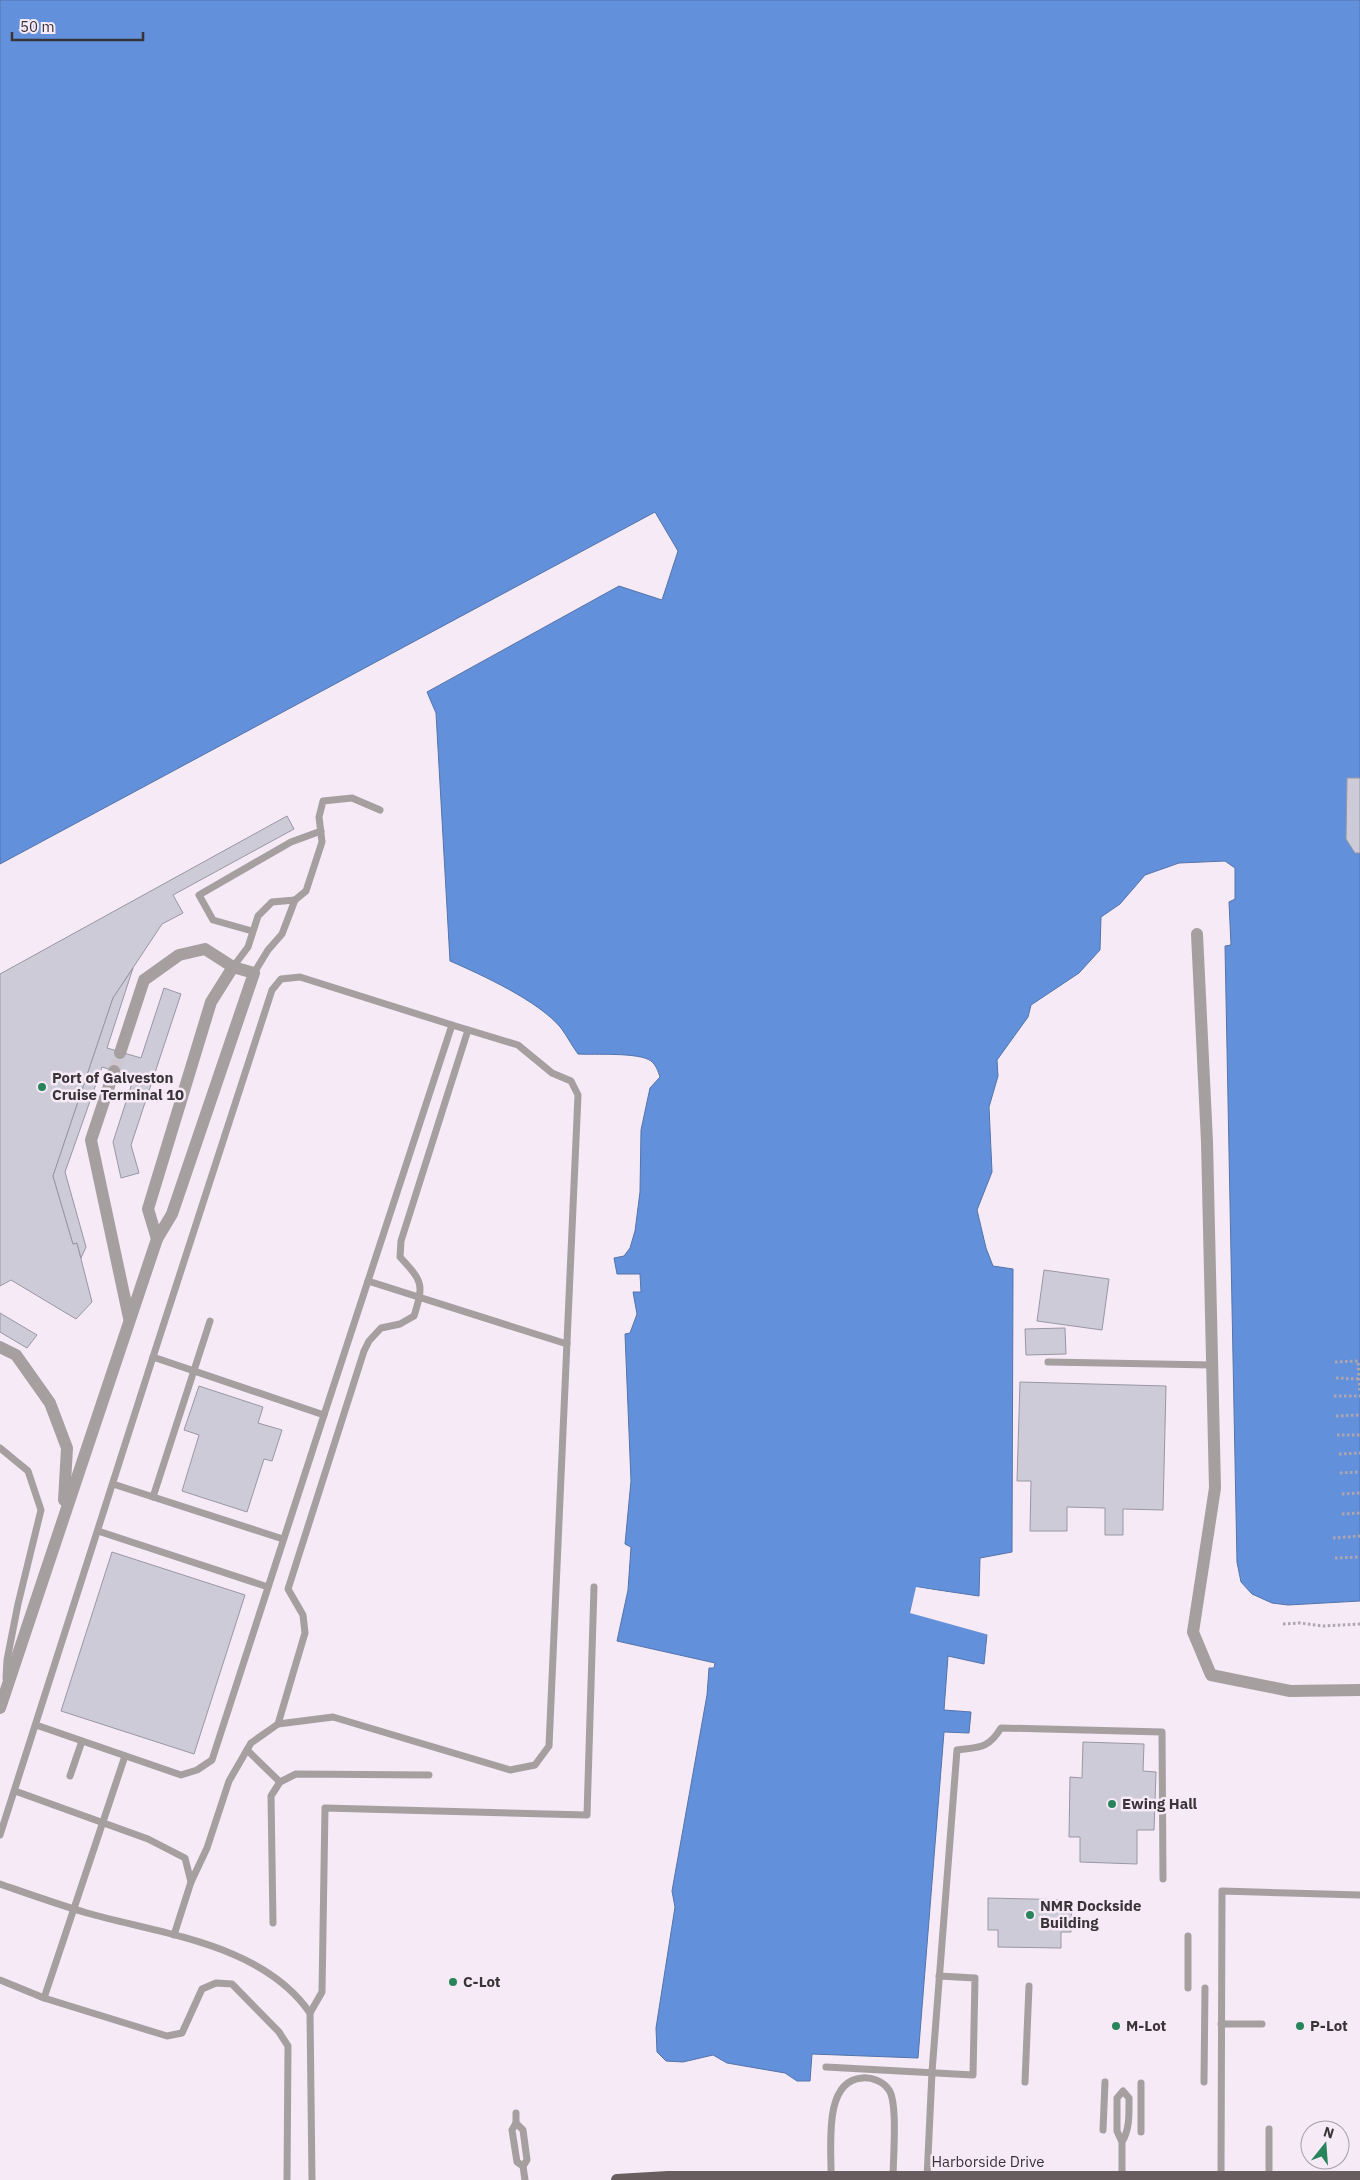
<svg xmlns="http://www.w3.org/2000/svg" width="1360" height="2180" font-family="'IBM Plex Sans',sans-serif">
  <rect width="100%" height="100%" fill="#f5eaf5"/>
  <!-- water -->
  <path fill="#6290db" stroke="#5574aa" d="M0,0H1360V1601L1288,1605L1272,1603L1252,1594L1241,1582L1237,1562L1225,946L1231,945L1229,902L1235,899V868L1225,861L1179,863L1145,875L1120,904L1101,917L1100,950L1079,973L1031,1005L1028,1017L997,1060L998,1076L989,1107L992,1172L977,1210L986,1248L993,1266L1013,1269L1012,1552L980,1558L979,1596L917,1587L910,1612L987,1634L984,1664L948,1656L944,1710L971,1712L969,1733L944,1732L918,2058L812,2054L810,2081H797L785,2073L727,2063L713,2055L683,2062L666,2061L657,2052L656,2028L675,1907L672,1891L707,1695L709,1668H714L715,1663L617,1641L628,1590L631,1547L625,1544L631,1481L625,1334L630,1333L637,1314L633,1292H641L640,1274H617L614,1258L624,1256L630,1248L635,1231L640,1192L641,1130L650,1088L660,1077C658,1071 656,1065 651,1061C639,1052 594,1055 578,1054C572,1046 567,1036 561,1028C539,1001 482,975 450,961L436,713L427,692L619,586L662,600L678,551L655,512L0,864Z"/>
  <!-- pier -->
  <polygon fill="#f5eaf5" points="916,1587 981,1598 918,1590 913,1611 988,1631 989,1635 910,1613"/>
  <!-- building -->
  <g fill="#cdcbd8" stroke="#9997a4">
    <polygon points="1347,778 1360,778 1360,853 1355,853 1346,839"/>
    <polygon points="287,816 294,829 173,895 183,913 162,924 113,998 53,1176 73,1244 77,1243 92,1302 76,1319 11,1280 0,1286 0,974"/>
    <polygon points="133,968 107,1048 141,1058 164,988 181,994 131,1145 139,1173 121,1178 113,1142 134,1077 102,1067 65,1172 86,1247 81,1258 77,1243 73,1244 53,1176 113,998"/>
    <polygon points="1044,1270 1109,1279 1102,1330 1037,1321"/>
    <polygon points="0,1313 37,1335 27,1348 0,1332"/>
    <polygon points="1065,1328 1066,1354 1026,1355 1025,1329"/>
    <polygon points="1020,1382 1166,1386 1163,1510 1123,1509 1123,1535 1105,1535 1105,1508 1067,1507 1067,1531 1030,1531 1031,1481 1017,1481"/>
    <polygon points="199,1386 263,1407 258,1423 282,1430 272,1461 264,1459 247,1512 182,1491 199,1435 184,1430"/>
    <polygon points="112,1552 245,1595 194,1754 61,1711"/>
    <polygon points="1083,1742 1144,1744 1143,1771 1156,1772 1154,1830 1137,1830 1137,1864 1080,1862 1080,1837 1069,1837 1070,1777 1082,1778"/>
    <polygon points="988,1898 1072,1900 1071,1932 1061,1932 1061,1948 998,1947 998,1930 988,1930"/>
  </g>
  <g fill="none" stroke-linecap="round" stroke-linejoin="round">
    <!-- street-tunnel -->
    <polyline stroke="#cfc6cf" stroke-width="12" stroke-dasharray="12 6" stroke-linecap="butt" points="114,1071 120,1053"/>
    <!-- path -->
    <g stroke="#aea5ae" stroke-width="3" stroke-dasharray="2.5 2.5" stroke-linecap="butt">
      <polyline points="1335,1362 1358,1361 1360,1393"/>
      <polyline points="1336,1378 1360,1379"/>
      <polyline points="1334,1396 1360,1396"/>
      <polyline points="1336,1416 1360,1415"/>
      <polyline points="1337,1435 1360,1435"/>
      <polyline points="1339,1454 1360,1453"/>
      <polyline points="1340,1473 1360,1472"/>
      <polyline points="1342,1494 1360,1493"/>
      <polyline points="1342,1514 1360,1513"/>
      <polyline points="1333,1538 1360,1536"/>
      <polyline points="1335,1558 1360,1557"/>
      <polyline points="1283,1624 1300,1623 1323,1626 1360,1624"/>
    </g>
    <!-- lane -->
    <g stroke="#a59fa0" stroke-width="7">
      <polyline points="252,931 213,920 199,895 291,842 321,831"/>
      <polyline points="233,967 248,947 258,916 272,902 295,900"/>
      <polyline points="254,973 268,950 282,934 295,900 306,891 322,842 319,817 323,801 352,798 380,810"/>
      <polyline points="368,1281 567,1344"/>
      <polyline points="153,1357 272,990 281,979 300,977 452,1025 324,1415"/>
      <polyline points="1048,1362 1212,1365"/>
      <polyline points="0,1448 28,1471 41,1510 18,1604 7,1660 6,1678"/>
      <polyline points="113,1484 283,1539"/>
      <polyline points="153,1497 210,1321"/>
      <polyline points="98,1531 268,1587"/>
      <path d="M278,1724L305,1633L303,1615L288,1589L364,1351L369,1341L381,1328L400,1324L414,1316C424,1284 423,1282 400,1257L401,1241L468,1030"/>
      <polyline points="247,1750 280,1782"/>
      <polyline points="70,1776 82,1741"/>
      <polyline points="15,1791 148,1839 185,1858 191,1882 174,1935"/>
      <polyline points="0,1835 153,1357 324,1415 212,1760 197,1770 181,1775 36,1725"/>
      <polyline points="191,1882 207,1848 229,1781 251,1743 278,1724 333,1717 510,1770 535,1765 549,1746 578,1095 571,1081 552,1073 518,1045 452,1025"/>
      <path d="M0,1884C29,1894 57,1904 87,1913C161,1934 263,1944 310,2013L312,2180"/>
      <polyline points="273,1923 271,1796 280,1782 296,1774 429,1775"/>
      <polyline points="0,1980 44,1998 167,2036 182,2033 202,1989 216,1983 232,1984 279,2032 288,2046 287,2180"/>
      <polyline points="1188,1988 1188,1936"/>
      <polyline points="44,1998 125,1756"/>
      <polyline points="310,2013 322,1992 325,1808 587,1815 594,1587"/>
      <polyline points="1221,2024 1262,2024"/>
      <polyline points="826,2067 973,2075 975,1978 939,1976"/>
      <polyline points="1025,2082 1029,1986"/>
      <polyline points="1204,2082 1205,1988"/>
      <polyline points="516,2113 516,2123 512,2130 517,2162 523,2166 525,2180"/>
      <polyline points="516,2123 523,2130 527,2160 523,2166"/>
      <polyline points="1103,2130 1105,2082"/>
      <polyline points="1141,2132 1141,2083"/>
      <path d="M1122,2142C1130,2129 1129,2113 1129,2098L1123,2091L1117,2098V2131L1122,2142V2178"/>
      <polyline points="1221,2177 1222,1891 1360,1895"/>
      <polyline points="1269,2177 1269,2129"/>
      <path d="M831,2178C832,2150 822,2081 862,2078C871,2077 883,2081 889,2090C898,2103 893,2160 893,2178"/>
      <path d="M927,2178L932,2072L957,1750C980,1747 988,1749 1001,1728L1162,1732L1163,1879"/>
    </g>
    <!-- street -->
    <g stroke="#a59fa0" stroke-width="12">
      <polyline points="1197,934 1207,1142 1215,1488 1193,1632 1211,1675 1290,1691 1360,1690"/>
      <polyline points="114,1071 91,1140 129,1318"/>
      <polyline points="157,1239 148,1209 211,1002 233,967"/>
      <polyline points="0,1347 16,1355 50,1403 67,1448 64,1500"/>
      <polyline points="0,1708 157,1239 172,1214 254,973 233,967 205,949 179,955 144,980 120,1053"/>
    </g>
    <!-- primary -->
    <polyline stroke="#695d60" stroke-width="12" points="617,2180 668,2177 1360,2177"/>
  </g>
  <!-- markers -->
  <g fill="#28845b" stroke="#f5eaf5" stroke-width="2">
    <circle cx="42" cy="1087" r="5"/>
    <circle cx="1112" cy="1804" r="5"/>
    <circle cx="1030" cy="1915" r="5"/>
    <circle cx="453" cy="1982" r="5"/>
    <circle cx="1116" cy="2026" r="5"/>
    <circle cx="1300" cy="2026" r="5"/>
  </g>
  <g text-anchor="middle" stroke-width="5" stroke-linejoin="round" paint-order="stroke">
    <!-- poi labels -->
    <g font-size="15" font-weight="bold" fill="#383438" stroke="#f5eaf5" text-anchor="start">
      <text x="52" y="1083">Port of Galveston<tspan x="52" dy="17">Cruise Terminal 10</tspan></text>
      <text x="1122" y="1809">Ewing Hall</text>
      <text x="1040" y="1911">NMR Dockside<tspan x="1040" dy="17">Building</tspan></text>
      <text x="463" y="1987">C-Lot</text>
      <text x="1126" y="2031">M-Lot</text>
      <text x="1310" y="2031">P-Lot</text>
    </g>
    <!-- street labels -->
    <g font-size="15" fill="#383438" stroke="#f5eaf5">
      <text x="988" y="2167">Harborside Drive</text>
    </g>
  </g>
  <!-- north arrow -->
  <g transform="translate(1325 2145) rotate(17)"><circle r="24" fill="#f5eaf5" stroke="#a9a1a9"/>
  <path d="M0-4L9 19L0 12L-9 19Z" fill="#28845b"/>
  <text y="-8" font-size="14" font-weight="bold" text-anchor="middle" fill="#383438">N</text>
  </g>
  <!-- scale -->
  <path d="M12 32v8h131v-8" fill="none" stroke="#383438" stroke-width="2.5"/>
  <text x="20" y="32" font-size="15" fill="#383438" stroke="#f5eaf5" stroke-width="4" paint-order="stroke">50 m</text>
</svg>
